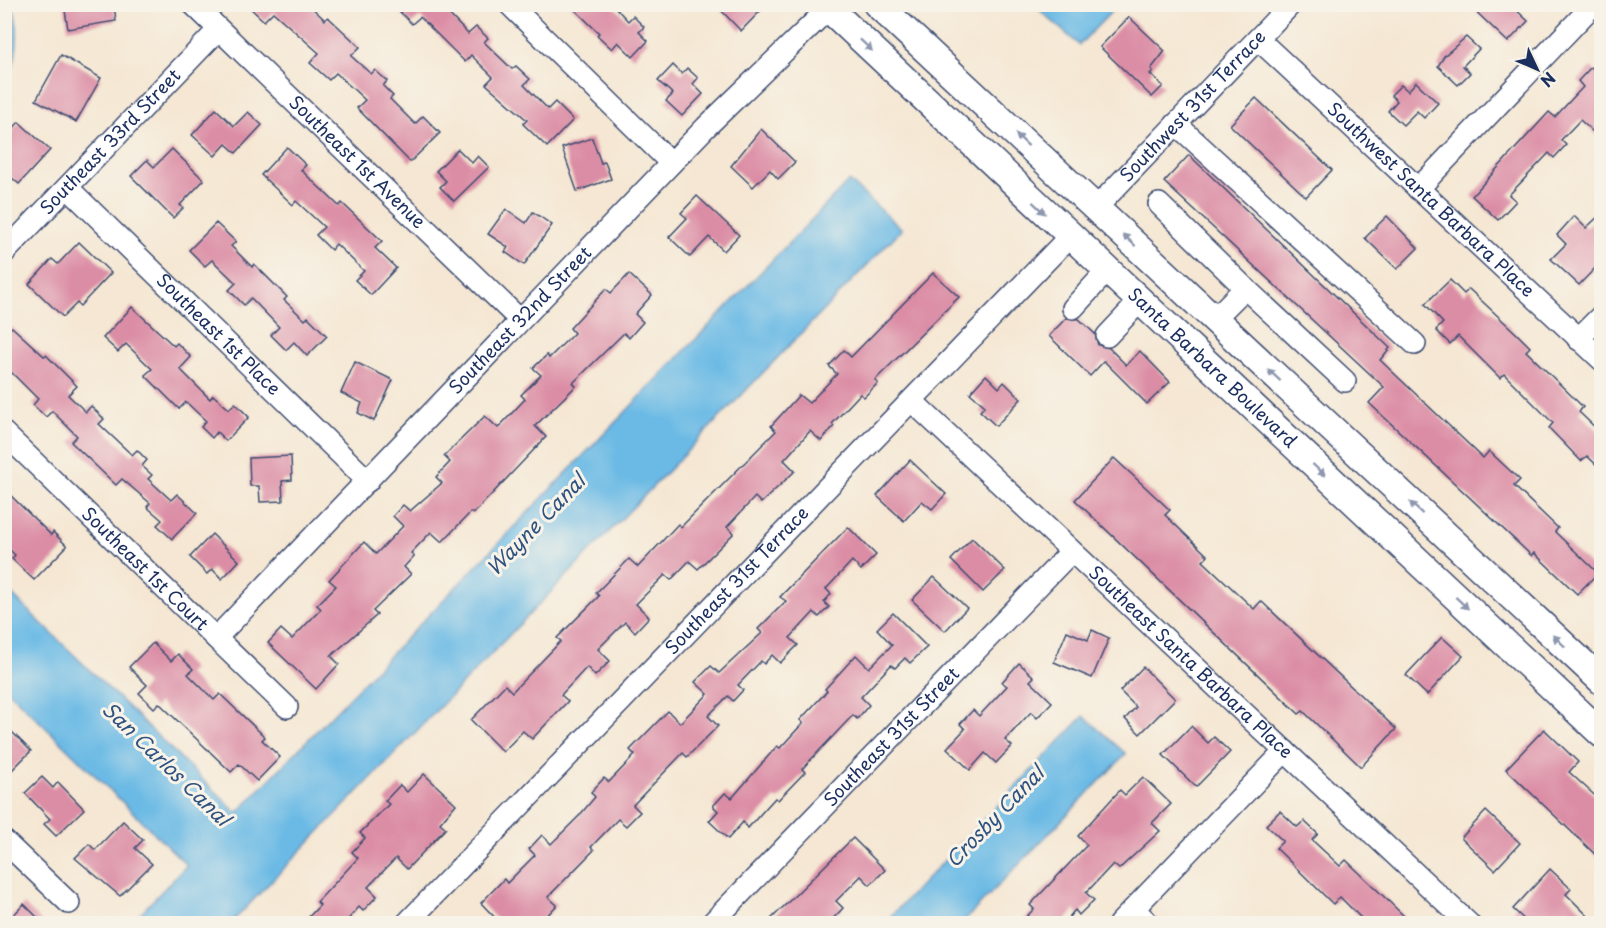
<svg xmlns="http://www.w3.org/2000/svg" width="1606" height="928" font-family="'Playpen Sans',sans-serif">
  <rect width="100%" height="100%" fill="#f7f3e8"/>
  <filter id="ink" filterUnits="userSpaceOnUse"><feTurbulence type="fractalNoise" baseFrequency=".0167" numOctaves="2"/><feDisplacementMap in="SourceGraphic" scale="12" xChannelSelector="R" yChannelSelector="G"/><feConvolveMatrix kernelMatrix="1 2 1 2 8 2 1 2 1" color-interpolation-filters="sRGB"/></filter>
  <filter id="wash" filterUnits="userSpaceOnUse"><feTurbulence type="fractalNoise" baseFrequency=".008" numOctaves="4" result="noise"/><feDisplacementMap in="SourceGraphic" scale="24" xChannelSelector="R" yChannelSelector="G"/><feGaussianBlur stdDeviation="1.35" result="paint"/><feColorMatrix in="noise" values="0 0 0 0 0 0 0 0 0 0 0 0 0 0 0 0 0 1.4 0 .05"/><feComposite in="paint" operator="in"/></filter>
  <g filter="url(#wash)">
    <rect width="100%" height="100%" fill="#f5e7d3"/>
    <!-- water -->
    <g fill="#6abae5" stroke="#4274a2" stroke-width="1.5">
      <path d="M5,4L12,5C22,31 17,62 5,86Z"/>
      <polygon points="1034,5 1118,5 1079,45"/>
      <polygon points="849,181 902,229 231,923 131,923 187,865 5,688 5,588 237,813"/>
      <polygon points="1084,716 1126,754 962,923 884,923"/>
    </g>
    <g id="blocks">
      <!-- building -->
      <g fill="#db8da5">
        <polygon points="64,4 114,4 116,21 68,29"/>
        <polygon points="246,4 308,4 325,20 328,17 360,47 351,56 371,74 375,70 387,81 383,86 393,96 390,99 415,124 423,116 440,133 410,162 357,108 365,100 336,73 329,80 310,63 319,53 273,12 264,21"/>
        <polygon points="392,4 439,4 468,34 476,27 488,38 484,42 512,69 516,66 530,79 524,85 548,109 555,102 573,120 547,147 523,124 527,120 486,84 493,77 471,55 465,62 420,17 412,24"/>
        <polygon points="569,4 612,4 628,21 633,16 644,27 639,32 648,41 633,57 618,42 612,49 597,35 599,33"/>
        <polygon points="715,4 767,4 741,31"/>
        <polygon points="1468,4 1510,4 1528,21 1508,42"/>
        <polygon points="1129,17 1165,51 1151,69 1153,71 1150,74 1163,86 1152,97 1100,47"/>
        <polygon points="1466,37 1479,49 1463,66 1470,73 1458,85 1438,66 1444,56"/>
        <polygon points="61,55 101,78 76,122 36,100"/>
        <polygon points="673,65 682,74 687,68 698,78 693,84 703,94 682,116 666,101 673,94 658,81"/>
        <polygon points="1591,67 1602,77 1602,140 1580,120 1561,140 1566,145 1554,158 1549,153 1509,195 1516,201 1498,220 1472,196 1549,112 1555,117 1583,87 1578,81"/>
        <polygon points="1416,82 1438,103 1424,118 1417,111 1403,125 1388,111 1397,101 1391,95 1401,85 1408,91"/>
        <polygon points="1256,98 1332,170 1306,197 1230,125"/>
        <polygon points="216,109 234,126 248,112 262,125 236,153 226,144 215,156 192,135"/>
        <polygon points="19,122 50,150 19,184 4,171 4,148 10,142 5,137"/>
        <polygon points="761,129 795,162 778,179 770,170 753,187 731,166"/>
        <polygon points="592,138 601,163 605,162 611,179 577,191 562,148"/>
        <polygon points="287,147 306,165 301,170 339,206 342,203 382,241 375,248 396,268 371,295 355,280 364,271 336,244 331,250 316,235 324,227 296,201 293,205 261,175"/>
        <polygon points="172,149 204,180 180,205 183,208 173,218 131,176 147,160 154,167"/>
        <polygon points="458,149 472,163 478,156 489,167 454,201 440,187 446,181 436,171"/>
        <polygon points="1189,155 1390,348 1380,360 1483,458 1489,451 1520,480 1514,486 1558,528 1555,532 1598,573 1577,594 1534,553 1532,556 1369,403 1384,387 1164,182"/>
        <polygon points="697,196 739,235 724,251 709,237 690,257 669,237 687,218 681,213"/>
        <polygon points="506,209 526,223 533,212 552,225 524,265 505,252 508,247 488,234"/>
        <polygon points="1602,213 1602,261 1579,285 1551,259 1566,244 1557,235 1574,216 1586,228"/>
        <polygon points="1387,216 1418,248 1397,269 1365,238"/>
        <polygon points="216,223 236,242 231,246 252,267 254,264 287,297 284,300 305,320 308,317 327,336 307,356 294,342 286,350 271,335 279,327 251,298 244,305 229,290 236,283 212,260 205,266 189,250"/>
        <polygon points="79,242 111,273 80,306 77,303 63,317 29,284 52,259 58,264"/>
        <polygon points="933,273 959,297 875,380 878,383 864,397 860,394 832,424 834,426 821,441 810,431 784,460 795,471 761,503 755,497 727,527 734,533 698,569 689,561 671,580 665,575 636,604 649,617 635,632 625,622 598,649 610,661 595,676 587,667 561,695 568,701 532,739 523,731 503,752 471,720 505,685 512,692 561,641 557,638 599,596 596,593 629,559 638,567 678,524 681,527 776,431 771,426 799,395 809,403 837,374 829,366 844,350 851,357"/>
        <polygon points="629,274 652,295 635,314 643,322 629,338 624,333 573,383 576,386 535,426 546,437 473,514 471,512 442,542 431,532 411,553 414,556 404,567 411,574 373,611 377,615 331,656 339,664 316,689 268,643 281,629 292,639 321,609 317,605 336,586 329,580 364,542 376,554 403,526 393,516 403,505 410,511 442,483 436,477 450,462 444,456 485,416 498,428 525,399 521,395 541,375 533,368 547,355 549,358 574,333 570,328 606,289 611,293"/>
        <polygon points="1450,280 1464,294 1469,289 1517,334 1530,347 1526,351 1583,407 1579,412 1602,434 1602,470 1587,456 1581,461 1549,428 1553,423 1504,374 1500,378 1458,336 1450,344 1436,330 1443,323 1425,304"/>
        <polygon points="132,307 174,346 177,343 191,357 180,369 210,399 213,395 229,409 235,403 249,417 226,441 217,432 212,438 201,427 206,421 186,402 179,409 145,375 152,369 126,344 118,352 103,338"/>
        <polygon points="1066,318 1079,319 1095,334 1098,345 1109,348 1126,365 1140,351 1170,382 1147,404 1104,361 1090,376 1049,336"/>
        <polygon points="12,327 44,356 46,355 77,386 68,395 86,412 91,406 104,419 99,424 132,455 137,450 147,460 142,466 152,475 148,479 171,500 177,494 197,513 172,539 157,525 162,520 147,507 150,503 122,479 116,485 71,442 77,436 52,411 46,417 33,405 38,399 4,365 4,334"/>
        <polygon points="355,362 393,380 374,421 358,413 362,403 341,393"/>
        <polygon points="986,375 999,388 1004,382 1021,399 996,426 980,411 985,406 970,393"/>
        <polygon points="291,456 292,480 282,481 283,501 260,502 259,486 250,486 249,458"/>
        <polygon points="1114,458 1170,510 1165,515 1208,556 1203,561 1254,609 1261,601 1396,729 1361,767 1303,711 1299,714 1075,500"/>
        <polygon points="910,460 946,494 932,509 922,501 904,521 877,496"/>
        <polygon points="4,489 51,535 53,532 67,546 34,580 12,559 15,555 4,544"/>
        <polygon points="848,527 876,555 861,570 852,561 826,589 831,594 824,602 829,607 819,617 814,612 790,638 798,645 780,663 772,655 764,664 761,661 738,685 743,690 733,701 728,696 708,716 718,726 687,757 683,753 633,805 640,812 626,826 618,819 591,847 594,850 548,897 557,905 539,924 501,924 481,903 504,879 507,883 535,855 529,849 542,835 551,844 579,816 595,797 591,792 604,778 609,782 635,755 630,750 668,711 680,723 708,694 695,682 711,666 719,673 762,633 758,629 786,601 780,597"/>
        <polygon points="212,534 239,561 222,579 212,569 207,574 190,557"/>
        <polygon points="972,538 1005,570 983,592 951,560"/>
        <polygon points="934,577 967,608 945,631 912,600"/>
        <polygon points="893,613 927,647 910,663 905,658 895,668 891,665 861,697 869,705 857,719 853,715 802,769 805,772 778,800 775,798 748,828 743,822 728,839 709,821 718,811 713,806 725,793 732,798 777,746 780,748 803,723 800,720 827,691 825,689 856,655 869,668 892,645 877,629"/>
        <polygon points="1092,630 1109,638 1092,678 1054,662 1067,631 1088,640"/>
        <polygon points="1442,637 1463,656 1427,695 1406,675"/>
        <polygon points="153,643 171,661 178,654 193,669 188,674 214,700 220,694 265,737 262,740 280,757 257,781 239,764 231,772 159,703 154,708 139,693 147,685 129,667"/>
        <polygon points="1019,663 1034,677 1030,681 1052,702 1037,718 1031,712 1005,740 1012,746 996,763 985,753 970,770 947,748 965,729 960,724 973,710 979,716 1007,686 1002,682"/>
        <polygon points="1143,667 1175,699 1140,734 1125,719 1136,707 1120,691"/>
        <polygon points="4,724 31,751 4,778"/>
        <polygon points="1191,726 1208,743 1214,737 1230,752 1196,787 1163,755"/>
        <polygon points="1544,729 1578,762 1569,772 1602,802 1602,861 1506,769"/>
        <polygon points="424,774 456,804 440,823 446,828 407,869 396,858 368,887 377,896 363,911 359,907 344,924 302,924 320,905 317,902 358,858 352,852 365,838 360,833 389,804 385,801 400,785 407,792"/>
        <polygon points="42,777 53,788 58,782 84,809 56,836 44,824 50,819 25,793"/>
        <polygon points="1143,777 1171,804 1152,823 1160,831 1119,869 1113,864 1086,893 1094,900 1079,915 1075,910 1063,924 1019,924 1034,909 1030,905 1087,845 1078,836 1120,790 1125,795"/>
        <polygon points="1280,811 1297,827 1304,821 1318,834 1312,840 1340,866 1346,860 1404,916 1397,924 1367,924 1340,897 1333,904 1276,848 1283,841 1266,825"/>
        <polygon points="1486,811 1520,843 1495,870 1461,838"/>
        <polygon points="123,821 143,840 135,848 152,864 120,896 75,858 89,844 95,850"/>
        <polygon points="853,838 885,870 870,885 861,876 836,901 843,908 828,924 766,924"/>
        <polygon points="1550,869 1571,889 1566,894 1596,924 1529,924 1513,909"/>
        <polygon points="24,904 44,924 5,924"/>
      </g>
    </g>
  </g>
  <g filter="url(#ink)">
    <use href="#blocks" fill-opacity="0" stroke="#3c4b70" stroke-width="1.5"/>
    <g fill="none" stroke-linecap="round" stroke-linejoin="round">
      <defs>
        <g id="minor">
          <path id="s1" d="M193,4L520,320"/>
          <polyline points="509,4 671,163"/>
          <path id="s2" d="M1258,39L1602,360"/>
          <polyline points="1176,124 1415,344"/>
          <path id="s3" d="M68,188L368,481"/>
          <polyline points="1418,189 1594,4"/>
          <polyline points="1159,204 1245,288"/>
          <path id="s4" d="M1095,209L1291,4"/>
          <path id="s5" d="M4,253L218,30"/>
          <polyline points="1073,308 1106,272"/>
          <polyline points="1214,319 1245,288 1345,381"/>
          <polyline points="1107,336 1139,302"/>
          <polyline points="1578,339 1602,315"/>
          <path id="s6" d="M912,401L1469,924"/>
          <path id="s7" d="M4,433L287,707"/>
          <path id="s8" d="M216,638L706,127L828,9"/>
          <polyline points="4,841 69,903"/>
          <polyline points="1134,909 1149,924"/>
          <path id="s9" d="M406,924L1069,237"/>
          <path id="s10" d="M711,924L1071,552"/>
          <polyline points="1119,924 1285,751"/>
        </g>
        <g id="major">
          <path id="s11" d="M824,4L1602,734"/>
          <polyline points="877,4 1602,681"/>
        </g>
      </defs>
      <!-- minor casing -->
      <use href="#minor" stroke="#3c4b70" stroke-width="24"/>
      <!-- major casing -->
      <use href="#major" stroke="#3c4b70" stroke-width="30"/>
      <!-- minor -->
      <use href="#minor" stroke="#fff" stroke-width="21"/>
      <!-- major -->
      <use href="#major" stroke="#fff" stroke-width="27"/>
    </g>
    <!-- one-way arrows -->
    <defs><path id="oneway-solid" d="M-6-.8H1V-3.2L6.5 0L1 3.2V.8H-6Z" transform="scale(1.5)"/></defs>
    <g fill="#8d97ae">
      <use href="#oneway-solid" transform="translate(866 45) rotate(43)"/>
      <use href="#oneway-solid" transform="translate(1022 140) rotate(-137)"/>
      <use href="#oneway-solid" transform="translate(1039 208) rotate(43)"/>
      <use href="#oneway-solid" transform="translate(1129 240) rotate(-137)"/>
      <use href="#oneway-solid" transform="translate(1274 375) rotate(-137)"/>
      <use href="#oneway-solid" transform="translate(1319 470) rotate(43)"/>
      <use href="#oneway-solid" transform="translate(1416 508) rotate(-137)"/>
      <use href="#oneway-solid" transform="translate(1462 603) rotate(43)"/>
      <use href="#oneway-solid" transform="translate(1559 641) rotate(-137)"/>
    </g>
  </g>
  <g text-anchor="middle" stroke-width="6" stroke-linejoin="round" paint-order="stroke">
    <!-- street labels -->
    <g font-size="18" fill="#1b2f5e" stroke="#f7f3e8">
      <text dy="6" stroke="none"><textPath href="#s4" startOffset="142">Southwest 31st Terrace</textPath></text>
      <text dy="6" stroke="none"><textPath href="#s5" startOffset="154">Southeast 33rd Street</textPath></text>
      <text dy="6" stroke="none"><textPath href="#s1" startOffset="228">Southeast 1st Avenue</textPath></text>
      <text dy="6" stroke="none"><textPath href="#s2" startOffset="236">Southwest Santa Barbara Place</textPath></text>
      <text dy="6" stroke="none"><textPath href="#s8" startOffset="440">Southeast 32nd Street</textPath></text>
      <text dy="6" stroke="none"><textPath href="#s3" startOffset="210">Southeast 1st Place</textPath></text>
      <text dy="6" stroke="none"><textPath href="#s11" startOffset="532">Santa Barbara Boulevard</textPath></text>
      <text dy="6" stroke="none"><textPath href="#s7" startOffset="196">Southeast 1st Court</textPath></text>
      <text dy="6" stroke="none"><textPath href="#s9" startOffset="477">Southeast 31st Terrace</textPath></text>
      <text dy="6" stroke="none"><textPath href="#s6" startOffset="382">Southeast Santa Barbara Place</textPath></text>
      <text dy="6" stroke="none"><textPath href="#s10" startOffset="260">Southeast 31st Street</textPath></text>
    </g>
    <!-- water labels -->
    <g font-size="20" font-style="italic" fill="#2f5280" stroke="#f7f3e8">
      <text transform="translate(536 525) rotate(-46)" y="7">Wayne Canal</text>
      <text transform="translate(166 764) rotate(44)" y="7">San Carlos Canal</text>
      <text transform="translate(995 817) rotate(-46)" y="7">Crosby Canal</text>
    </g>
  </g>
  <!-- margin -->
  <rect width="1606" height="928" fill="none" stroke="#f7f3e8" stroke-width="24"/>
  <!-- north arrow -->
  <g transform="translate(1537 69) rotate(134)" stroke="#f7f3e8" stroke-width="4.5" paint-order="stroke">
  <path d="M0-4.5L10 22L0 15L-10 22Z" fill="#1b2f5e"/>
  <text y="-9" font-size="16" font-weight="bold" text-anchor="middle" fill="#1b2f5e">N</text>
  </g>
</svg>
